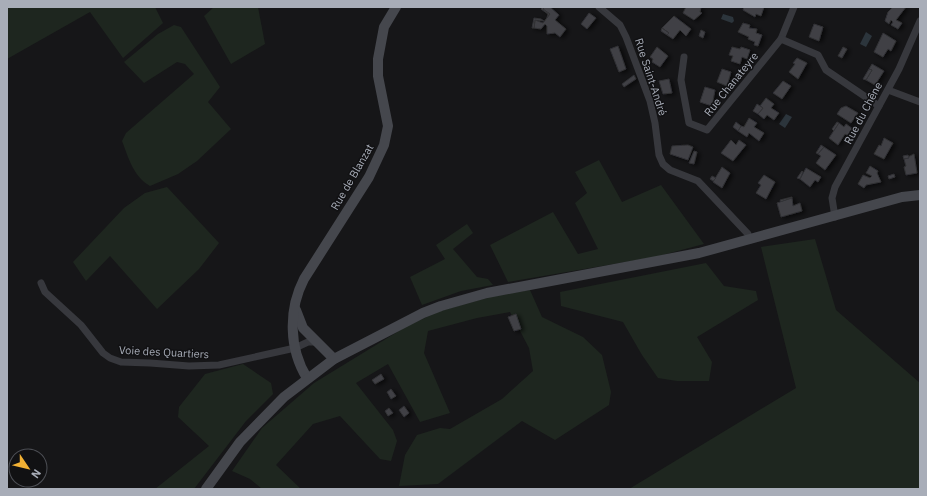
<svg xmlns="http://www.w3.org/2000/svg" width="927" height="496" font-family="'IBM Plex Sans',sans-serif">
  <defs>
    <filter id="shadow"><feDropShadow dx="3" dy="1.5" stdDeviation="2" flood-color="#0009"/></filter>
  </defs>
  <rect width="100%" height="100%" fill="#161618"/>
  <!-- green -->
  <g fill="#1e261f">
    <polygon points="7,7 155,7 163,23 123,58 90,12 7,59"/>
    <polygon points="214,7 258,7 265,44 231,64 204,16"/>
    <path d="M174,25L181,27L220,87L208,102L231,129L197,161L178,174L150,186C133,176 129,159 122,141L126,133L194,74L185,64L177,62L144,83L124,62L158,34Z"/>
    <polygon points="599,160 622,202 661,185 704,244 655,257 508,282 490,245 553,212 578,254 598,249 575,203 587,193 575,172"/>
    <polygon points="167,187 219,243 199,269 157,309 110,256 86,281 73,262 124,208 145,193"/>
    <polygon points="467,224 473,233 453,249 477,277 488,279 493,285 461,291 422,305 410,277 445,259 436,245"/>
    <polygon points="815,239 836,310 920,383 920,489 629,489 796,388 761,247"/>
    <polygon points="706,263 724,286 756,291 758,300 697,337 712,362 709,381 677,381 658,378 642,355 623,322 561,306 560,292"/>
    <polygon points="530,290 542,317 583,337 602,355 611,392 609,405 555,440 522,421 438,484 399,486 405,455 417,435 440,428 450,429 502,399 533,371 529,348 510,312 477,318 428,331 424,353 450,413 420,422 388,364 356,383 393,430 397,441 391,461 380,459 340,416 313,424 276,465 301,489 262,489 250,479 232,471 262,428 314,383 407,326 440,311 494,296"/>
    <polygon points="243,364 271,383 273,394 246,421 194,489 155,489 209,446 178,417 179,407 205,374"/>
  </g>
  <!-- water -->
  <g fill="#2c353c">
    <polygon points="723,14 733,17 734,21 732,23 721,19"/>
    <polygon points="866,32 872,36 866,47 860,44"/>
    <polygon points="786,114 792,117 785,128 779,124"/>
  </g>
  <!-- building -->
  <g fill="#404145" stroke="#303034" filter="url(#shadow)">
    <polygon points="543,7 550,14 547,18 548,14 541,9"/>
    <polygon points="545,7 550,7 559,15 555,20 566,29 560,37 555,33 547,34 547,26 545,24 541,29 534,28 535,20 543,23 550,14 543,9"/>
    <polygon points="686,7 701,7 700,12 702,13 694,20 683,13"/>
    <polygon points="744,7 764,7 761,16 756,14 755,17 743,10"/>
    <polygon points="893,7 906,7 896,20 902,23 898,29 891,25 893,22 891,20 889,24 885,21 888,12"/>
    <polygon points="589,13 596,18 587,29 581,24"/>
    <polygon points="674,16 691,29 686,36 680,30 673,39 667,35 669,33 662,28"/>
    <polygon points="534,18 541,19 544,21 535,20 534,28 532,28"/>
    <polygon points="743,23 750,25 749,28 757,29 756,33 762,35 758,46 754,45 755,42 748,39 749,37 738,32"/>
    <polygon points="814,24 823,27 819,41 809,37"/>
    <polygon points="662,28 669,33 667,35 661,31"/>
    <polygon points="701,30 705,32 703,38 699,36"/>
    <polygon points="883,33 896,41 891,51 888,49 883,57 874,52"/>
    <polygon points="618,46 626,69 619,72 610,49"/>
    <polygon points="657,47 668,56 660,67 652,62 653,59 650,57"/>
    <polygon points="732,47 740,49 741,47 750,50 747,59 742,57 740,64 731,61 733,56 729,55"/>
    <polygon points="843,47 847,49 842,58 838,56"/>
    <polygon points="797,58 807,63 798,79 789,72 795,64 793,63"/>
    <polygon points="872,64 884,71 875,85 866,80 872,70 869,69"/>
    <polygon points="722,69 731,72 727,86 717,82"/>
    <polygon points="869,69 872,70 866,80 863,79"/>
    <polygon points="634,75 636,79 624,87 622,84"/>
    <polygon points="669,79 672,93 663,94 659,81"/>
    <polygon points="783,81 791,86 782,99 773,93"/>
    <polygon points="705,87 715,90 712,106 700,102"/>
    <polygon points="766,98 774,104 771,108 779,113 774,120 767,115 764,119 758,114 763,108 760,106"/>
    <polygon points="757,104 763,108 758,114 753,111"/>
    <polygon points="846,106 858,113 851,123 837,114 841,108"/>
    <polygon points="749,118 757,123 754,127 764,133 759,141 749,133 747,137 738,131 741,126 744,127"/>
    <polygon points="736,122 741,126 738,131 733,127"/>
    <polygon points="837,122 839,123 834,131 832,129"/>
    <polygon points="839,123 844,127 846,124 853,129 847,135 845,134 838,145 829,138"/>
    <polygon points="884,138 893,143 884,159 874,154 879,145 881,146"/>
    <polygon points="731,140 736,145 739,140 746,145 733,161 721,153"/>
    <polygon points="688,145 693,147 688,160 670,154 672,146"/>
    <polygon points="821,145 824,147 818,154 816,153"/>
    <polygon points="824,147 836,155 825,170 816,163 821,156 818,154"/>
    <polygon points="694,151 697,152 694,164 689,163"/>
    <polygon points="914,154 917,173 906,175 904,167 906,166 904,159"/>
    <polygon points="908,155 909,158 904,159 903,156"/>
    <polygon points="870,166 878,171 877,173 881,182 866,185 864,188 858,184 863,175 870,178 872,176 866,173"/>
    <polygon points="722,167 730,173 722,188 713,182"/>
    <polygon points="806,168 821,177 818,182 815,180 810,187 800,179"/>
    <polygon points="802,171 803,172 800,179 797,178"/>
    <polygon points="894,174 895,177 889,179 888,176"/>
    <polygon points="764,175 775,182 766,199 756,193 761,185 758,183"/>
    <polygon points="712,176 716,178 713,181 710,179"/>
    <polygon points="792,197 792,198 781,202 780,200"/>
    <polygon points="792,198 793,206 800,203 802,211 781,217 777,203"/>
    <polygon points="516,314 521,329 514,331 508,317"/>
    <polygon points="381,374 384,379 375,384 372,380"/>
    <polygon points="391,389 396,396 391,399 387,392"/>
    <polygon points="404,406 409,413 404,417 399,410"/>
    <polygon points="389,408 393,413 388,416 385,411"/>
  </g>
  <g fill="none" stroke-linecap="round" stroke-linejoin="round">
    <!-- street -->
    <g stroke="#37383d" stroke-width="7">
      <polyline points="599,7 620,25 626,37 650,101 655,123 659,155 663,164 670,170 698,181 748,234 750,240"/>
      <polyline points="781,39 794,7"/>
      <polyline points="684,57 681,80 689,123 707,130 781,39 818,55 826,70 879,106"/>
      <polyline points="888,90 920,102"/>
      <polyline points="835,217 832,198 835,187 899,69 920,21"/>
      <polyline points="41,283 45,292 81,325 103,353 110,358 121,362 150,363 189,366 219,365 295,348 308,342 317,342"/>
    </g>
    <!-- secondary -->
    <g stroke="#45474d" stroke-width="10">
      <polyline points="296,310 303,328 334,359"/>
      <path d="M307,378C289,349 288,310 304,279L369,177L384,145L388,126L378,76V59L384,27L396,7"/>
      <polyline points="206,489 240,442 284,397 334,359 423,313 441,306 487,293 699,253 902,197 920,195"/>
    </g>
  </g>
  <g text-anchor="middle" stroke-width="3" stroke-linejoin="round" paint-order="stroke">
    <!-- street labels -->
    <g font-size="11" fill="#a8adb8" stroke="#111113">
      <text transform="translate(651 77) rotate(72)" y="4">Rue Saint-André</text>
      <text transform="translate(731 84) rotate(-51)" y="4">Rue Chanateyre</text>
      <text transform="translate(863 113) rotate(-62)" y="4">Rue du Chêne</text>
      <text transform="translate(352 177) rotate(-60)" y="4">Rue de Blanzat</text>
      <text transform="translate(164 352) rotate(3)" y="4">Voie des Quartiers</text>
    </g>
  </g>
  <!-- border -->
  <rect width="927" height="496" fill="none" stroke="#a8adb8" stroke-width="16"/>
  <!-- north arrow -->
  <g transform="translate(28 468) rotate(125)"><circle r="19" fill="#111113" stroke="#4d4f55"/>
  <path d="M0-3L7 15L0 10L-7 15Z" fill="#f2b134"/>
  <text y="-6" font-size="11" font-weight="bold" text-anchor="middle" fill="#a8adb8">N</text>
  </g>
</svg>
